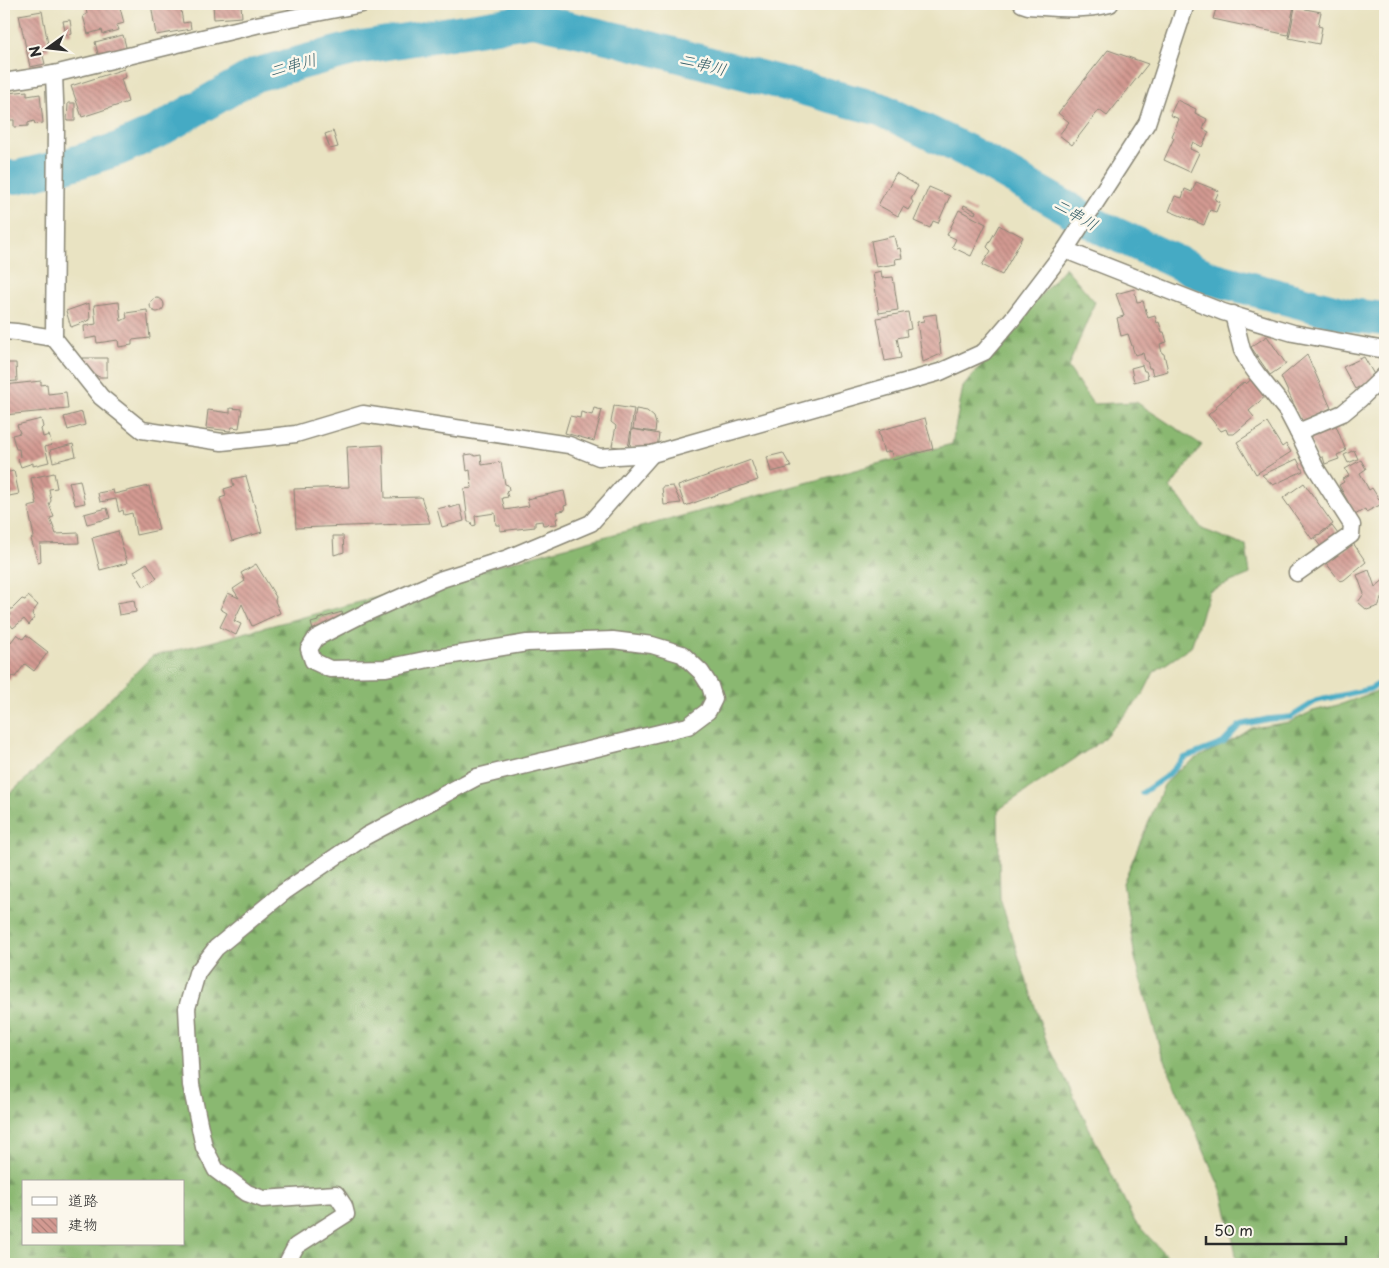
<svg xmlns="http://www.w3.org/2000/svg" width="1389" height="1268" font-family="'Playpen Sans','Klee One',sans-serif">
  <defs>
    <pattern id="forest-firs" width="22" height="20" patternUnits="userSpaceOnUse" patternTransform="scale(1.25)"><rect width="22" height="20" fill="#8ab871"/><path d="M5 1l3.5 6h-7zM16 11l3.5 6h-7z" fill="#71965d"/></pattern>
    <pattern id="building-back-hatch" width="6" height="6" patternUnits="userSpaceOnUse" patternTransform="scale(1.25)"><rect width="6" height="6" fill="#d39a92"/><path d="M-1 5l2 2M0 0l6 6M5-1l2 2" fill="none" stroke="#ab7e77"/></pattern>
  </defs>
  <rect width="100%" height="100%" fill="#fbf7ec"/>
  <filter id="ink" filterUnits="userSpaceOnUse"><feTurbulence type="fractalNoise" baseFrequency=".02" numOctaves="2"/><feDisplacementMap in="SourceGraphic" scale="10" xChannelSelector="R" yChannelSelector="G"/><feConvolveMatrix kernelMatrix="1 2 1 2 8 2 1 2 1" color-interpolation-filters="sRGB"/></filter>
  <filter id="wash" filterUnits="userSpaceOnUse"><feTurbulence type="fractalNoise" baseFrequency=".0096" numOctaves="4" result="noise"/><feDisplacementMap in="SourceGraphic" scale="20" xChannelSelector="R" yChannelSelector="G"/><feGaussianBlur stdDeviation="1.12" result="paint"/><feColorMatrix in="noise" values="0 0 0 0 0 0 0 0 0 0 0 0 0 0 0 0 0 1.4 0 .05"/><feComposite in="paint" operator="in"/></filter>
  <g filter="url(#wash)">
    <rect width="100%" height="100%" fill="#e9e3c2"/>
    <!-- forest -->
    <g fill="url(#forest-firs)" stroke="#5a724e" fill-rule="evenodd">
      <path d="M1065,267L1095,302L1068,367L1093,404L1136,402L1202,445L1170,488L1179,497L1202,529L1246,546L1250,574L1209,591L1191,647L1154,672L1142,696L1100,742L998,810L1000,899L1046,1040L1135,1222L1174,1264H4V799L71,738L152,656L211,642L236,635L952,444L963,387ZM24,1182H184V1244H24Z"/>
      <polygon points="1385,688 1385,1264 1238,1264 1223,1195 1160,1049 1135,958 1123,883 1164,785 1177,771 1197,758 1235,739 1252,728 1290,722 1313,711 1342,704"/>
    </g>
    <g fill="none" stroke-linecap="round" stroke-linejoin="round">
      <!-- stream -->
      <polyline stroke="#44aac4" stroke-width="5.5" points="1142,793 1168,775 1184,758 1223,743 1240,725 1268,719 1291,717 1316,701 1370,689 1385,680"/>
      <!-- river -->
      <polyline stroke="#44aac4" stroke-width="34" points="4,177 17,177 68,165 118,149 156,132 255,75 356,48 533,20 620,40 880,109 967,151 1100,227 1211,278 1348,315 1385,319"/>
    </g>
    <g id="blocks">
      <!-- building -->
      <g fill="url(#building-back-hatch)">
        <polygon points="85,4 119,4 124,23 117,25 119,30 103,34 102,30 88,34 83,16 87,14"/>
        <polygon points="151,4 180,4 183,23 190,22 191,29 156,35"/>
        <polygon points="213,4 241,4 242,17 214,19"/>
        <polygon points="1209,4 1282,4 1294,6 1288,35 1213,19 1216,9"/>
        <polygon points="1295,7 1321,12 1318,26 1322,27 1319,44 1289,38"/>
        <polygon points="42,11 49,50 42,52 45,64 30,67 19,15"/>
        <polygon points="70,20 72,34 66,35 63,21"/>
        <polygon points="123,35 127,51 99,58 95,42"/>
        <polygon points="1108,50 1148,64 1107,116 1099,110 1072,145 1059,135 1069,122 1058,113"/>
        <polygon points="124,69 126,77 121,79 128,102 82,117 71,86"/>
        <polygon points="27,91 27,96 40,94 43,123 35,124 34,121 28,123 28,126 14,127 14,120 7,120 7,124 4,124 4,97 8,97 8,93"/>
        <polygon points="1177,100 1196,109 1195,113 1207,119 1203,129 1209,132 1202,147 1193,142 1190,149 1199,153 1190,172 1164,160 1174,138 1172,136 1179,119 1170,115"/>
        <polygon points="68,103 75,103 75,121 67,121"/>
        <polygon points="333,131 338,147 330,149 325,134"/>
        <polygon points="896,173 918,186 911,199 913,202 908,210 903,207 898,216 878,205"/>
        <polygon points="1196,182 1219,191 1215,200 1220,202 1216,212 1210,210 1204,225 1169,211 1175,196 1182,198 1185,189 1192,192"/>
        <polygon points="929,187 950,196 938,223 933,221 930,228 914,221"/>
        <polygon points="964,205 976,211 975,214 963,208"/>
        <polygon points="959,210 986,224 971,256 952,247 956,239 947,235"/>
        <polygon points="999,225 1009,231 1012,231 1023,237 1002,275 982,265 991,251 987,247"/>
        <polygon points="894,236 897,249 900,248 902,258 895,259 896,264 876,267 871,241"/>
        <polygon points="881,271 882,278 893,277 898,310 879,313 873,273"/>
        <polygon points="1134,289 1137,302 1143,301 1148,318 1155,316 1157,323 1159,322 1162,332 1164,332 1167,342 1160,344 1162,353 1164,354 1168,371 1153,375 1151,368 1149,368 1147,361 1145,361 1143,353 1135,355 1128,334 1121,336 1117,318 1124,316 1116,294"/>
        <circle cx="157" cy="305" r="7"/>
        <polygon points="119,302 121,321 127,318 126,313 147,310 150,338 132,340 132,345 119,347 118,340 97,343 96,337 85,339 84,326 96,324 94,305"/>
        <polygon points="89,303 90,320 71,327 66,311"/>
        <polygon points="908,312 911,329 906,330 907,336 897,338 901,358 885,361 877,318"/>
        <polygon points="936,314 941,354 923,362 917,322 924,321 923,316"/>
        <polygon points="1267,336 1286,364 1270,375 1251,347"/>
        <polygon points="1307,355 1331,408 1302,422 1281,377"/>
        <polygon points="1364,357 1376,378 1355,389 1343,367"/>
        <polygon points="82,358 107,358 107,377 99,377 82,367"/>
        <polygon points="4,363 16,363 17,381 4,382"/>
        <polygon points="1142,365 1144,371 1146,371 1148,378 1134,382 1131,368"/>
        <polygon points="1254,377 1268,394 1249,411 1254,417 1234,434 1228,434 1226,429 1221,431 1208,415 1216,408 1216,406 1244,382 1246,384"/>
        <polygon points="41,381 41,385 47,384 48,394 66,392 68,409 4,415 4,385"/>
        <polygon points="614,406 634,409 628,449 612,446 616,426 611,422"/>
        <polygon points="230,408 242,409 239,428 232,427 230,431 206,428 208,410 230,413"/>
        <polygon points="594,408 602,410 594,441 565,433 570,416 580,418 581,412 592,415"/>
        <polygon points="636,409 647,411 654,417 656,424 655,432 633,429"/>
        <polygon points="82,412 85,425 68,430 64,417"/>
        <polygon points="925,418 933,449 893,460 891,451 884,453 878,431"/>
        <polygon points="41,419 43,427 41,429 43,437 49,435 52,445 45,447 49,462 33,466 33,463 21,467 18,459 20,457 19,449 16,449 12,435 20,433 17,425"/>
        <polygon points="1267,423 1282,447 1286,444 1291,452 1256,474 1237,442"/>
        <polygon points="1335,423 1346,451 1337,455 1339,459 1325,464 1323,457 1318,458 1308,434"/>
        <polygon points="632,429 659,434 657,448 652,450 630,447"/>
        <polygon points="73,444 76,456 53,462 50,450"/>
        <polygon points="383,445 385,498 421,497 430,523 296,528 294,489 349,487 347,447"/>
        <polygon points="1354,450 1358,459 1348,463 1344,455"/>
        <polygon points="783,453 791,467 771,472 767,457"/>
        <polygon points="472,454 475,456 481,455 482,465 501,462 505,484 508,485 509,490 506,491 508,497 502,498 505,510 529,506 527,499 564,491 567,505 564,506 565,510 556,512 558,518 556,519 557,524 543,525 542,521 535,522 535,527 500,531 500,525 496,525 495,513 475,516 476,525 472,526 471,522 468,522 464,489 472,488 470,470 467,471 465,455"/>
        <polygon points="1297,459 1303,471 1273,485 1262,475"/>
        <polygon points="751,460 758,480 685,506 678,486"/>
        <polygon points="1361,460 1366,469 1360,473 1369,490 1372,488 1382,504 1366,512 1365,509 1355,515 1339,485 1344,482 1342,479 1349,476 1345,469"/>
        <polygon points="14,471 19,494 9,496 4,473"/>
        <polygon points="54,473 57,488 49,489 51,501 49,504 54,517 50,518 56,534 78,533 79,543 40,544 41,562 38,563 31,539 34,537 28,507 37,505 31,478"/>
        <polygon points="246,476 262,532 232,541 220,498 226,496 224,489 234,486 232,479"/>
        <polygon points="80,480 85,503 75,505 69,482"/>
        <polygon points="1304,483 1333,524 1312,539 1283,498"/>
        <polygon points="149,486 159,530 136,535 132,513 124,515 123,510 119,512 116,499 100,502 98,493 113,490 114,494"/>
        <polygon points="673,486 681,503 664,505 662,487"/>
        <polygon points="460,505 464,521 442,527 437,509 449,506 450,508"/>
        <polygon points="107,508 110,518 87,524 84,514"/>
        <polygon points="1332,526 1341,538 1324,551 1315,539"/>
        <polygon points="118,531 127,563 100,570 92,538"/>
        <polygon points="333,536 343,536 344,552 334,555"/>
        <polygon points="1353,543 1366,562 1344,580 1340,581 1326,563"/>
        <polygon points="147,563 157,578 144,587 134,571"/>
        <polygon points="256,564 276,597 275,601 280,613 252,626 242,604 234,621 241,624 236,635 220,627 227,613 220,609 228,593 239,598 233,589 245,581 241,573"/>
        <polygon points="1369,570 1375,587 1385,579 1385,594 1381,597 1379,606 1367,610 1358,602 1364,594 1357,575"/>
        <polygon points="28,596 38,605 32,613 34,618 29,625 24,619 13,628 6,619 11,615 8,611 9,609 12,609 22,599 25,600"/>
        <polygon points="134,600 136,612 119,615 117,603"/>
        <polygon points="342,612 345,624 328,626 313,630 311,623 318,621 318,619"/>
        <polygon points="17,634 23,639 26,635 48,652 34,671 25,664 15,677 11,676 10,681 4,675 4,641 5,639 11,642"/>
      </g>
    </g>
  </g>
  <g filter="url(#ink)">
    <use href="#blocks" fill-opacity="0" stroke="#8a8776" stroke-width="1"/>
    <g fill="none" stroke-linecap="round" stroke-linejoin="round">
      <defs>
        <g id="street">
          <path d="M1022,4L1028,6C1055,8 1083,11 1110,4"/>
          <polyline points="54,74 56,126 54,338 101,397 142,430 222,442 296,434 363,414 569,445 599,457 652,454 940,372 984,352 1014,317 1065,250 1147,123 1186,4"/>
          <polyline points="4,82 54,74 256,25 362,4"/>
          <polyline points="1065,250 1223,312 1293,333 1385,350"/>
          <polyline points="1233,314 1242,350 1249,363 1257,374 1287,411 1298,432"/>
          <polyline points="4,331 16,332 54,338"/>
          <polyline points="1297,573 1351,535 1352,525 1315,467 1298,432 1343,413 1360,399 1385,375"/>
          <polyline points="290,1264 288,1261 296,1246 346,1214 344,1206 336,1194 263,1199 247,1193 216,1170 204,1147 191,1085 187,1008 197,973 216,948 284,892 366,836 477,777 688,726 708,711 714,699 710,686 701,672 682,654 652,645 613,640 527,643 429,659 386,668 330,669 313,661 309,649 316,638 361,615 442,579 508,558 591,523 652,454"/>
        </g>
      </defs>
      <!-- street casing -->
      <use href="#street" stroke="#8a8776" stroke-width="19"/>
      <!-- street -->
      <use href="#street" stroke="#fff" stroke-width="16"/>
    </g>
  </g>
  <g text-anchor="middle" stroke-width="5" stroke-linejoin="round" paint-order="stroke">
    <!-- water labels -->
    <g font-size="16" font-style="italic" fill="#355e68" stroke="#fbf7ec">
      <text transform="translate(703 64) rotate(14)" y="6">二串川</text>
      <text transform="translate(293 65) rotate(-15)" y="6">二串川</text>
      <text transform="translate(1076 214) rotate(30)" y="6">二串川</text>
    </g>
  </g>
  <!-- margin -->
  <rect width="1389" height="1268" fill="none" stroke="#fbf7ec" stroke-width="20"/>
  <!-- legend -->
  <rect x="22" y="1180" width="162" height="65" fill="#fbf7ec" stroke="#a8a59f"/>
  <rect x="32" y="1197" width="25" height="8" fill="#ffffff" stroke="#a8a59f"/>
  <text x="68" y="1206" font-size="15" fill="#2b2b2b">道路</text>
  <rect x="32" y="1218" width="25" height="15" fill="url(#building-back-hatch)" stroke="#a8a59f"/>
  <text x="68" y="1230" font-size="15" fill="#2b2b2b">建物</text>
  <!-- north arrow -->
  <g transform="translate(48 48) rotate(255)" stroke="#fbf7ec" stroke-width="4" paint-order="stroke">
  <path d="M0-4L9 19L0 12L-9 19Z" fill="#2b2b2b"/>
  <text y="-8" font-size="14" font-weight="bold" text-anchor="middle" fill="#2b2b2b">N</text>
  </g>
  <!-- scale -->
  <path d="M1206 1236v8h140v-8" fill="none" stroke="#2b2b2b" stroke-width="2.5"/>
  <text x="1214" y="1236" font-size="15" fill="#2b2b2b" stroke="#fbf7ec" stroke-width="4" paint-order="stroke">50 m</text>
</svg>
